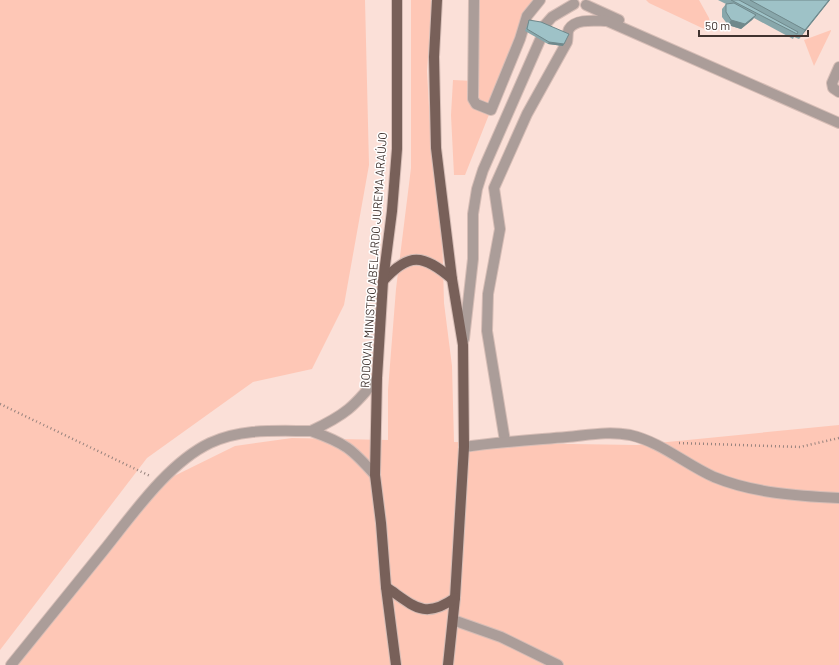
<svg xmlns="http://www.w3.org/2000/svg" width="839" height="665" font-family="Barlow,sans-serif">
  <rect width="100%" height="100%" fill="#fbe0d8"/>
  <!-- green -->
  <g fill="#fec7b6">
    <polygon points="0,0 365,0 369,165 344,305 312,369 253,382 147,458 0,650"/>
    <polygon points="411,0 432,0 427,71 431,143 442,230 444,303 452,366 454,442 637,445 839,425 839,665 14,665 133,517 172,477 235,446 292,438 388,440 388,390 396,289 411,168"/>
    <polygon points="474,0 540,0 529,14 465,175 454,175 451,115 453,80 473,81"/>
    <polygon points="646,0 699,0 709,18 711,26 707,30 702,28 649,3"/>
    <polygon points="831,30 831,31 814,66 804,40"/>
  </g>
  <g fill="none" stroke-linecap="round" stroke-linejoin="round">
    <defs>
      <g id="minor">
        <polyline points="474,0 473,99 476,104 491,110 520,39 527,16 540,0"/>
        <polyline points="586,5 619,20"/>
        <polyline points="544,26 552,17 574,4"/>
        <polyline points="839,67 832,83 833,88 839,92"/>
        <polyline points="464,339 473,259 473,214 477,189 483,170 540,40"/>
        <path d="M505,441L487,331L488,294L500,229L494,188L527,114L567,42C568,38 567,32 569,29C576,18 596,21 607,21L839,123"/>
        <path d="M464,447C498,442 532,440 567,437C589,435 608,431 630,435C661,442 685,464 714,477C753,493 797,496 839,498"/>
        <path d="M375,475C352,449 345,443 311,431C345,415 354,407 377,378"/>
        <polyline points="453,620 501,637 558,665"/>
        <path d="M11,665C42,627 73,588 104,550C133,514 168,463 210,443C242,428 277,431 311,431"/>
      </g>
      <g id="major">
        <polyline points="437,0 434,57 436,148 452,279 463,345 464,447 455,598 448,665"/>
        <path d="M383,281C409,252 423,254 452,279"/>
        <path d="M386,587C414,606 424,620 455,598"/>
        <polyline points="396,665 386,587 381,523 375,475 377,378 383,281 392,211 397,149 397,0"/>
      </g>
    </defs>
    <!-- minor casing -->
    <use href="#minor" stroke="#d6bdb6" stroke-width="12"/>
    <!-- major casing -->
    <use href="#major" stroke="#d6bdb6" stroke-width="12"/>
    <!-- path -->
    <g stroke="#96827d" stroke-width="2.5" stroke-dasharray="1 3" stroke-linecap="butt">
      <polyline points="0,404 150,476"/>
      <polyline points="679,443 800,447 839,438"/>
    </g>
    <!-- minor -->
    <use href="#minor" stroke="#ab9d99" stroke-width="10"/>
    <!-- major -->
    <use href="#major" stroke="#786059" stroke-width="10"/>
  </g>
  <!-- wall -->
  <g fill="#88a7ab">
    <polygon points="718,0 830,0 799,39 794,37 793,39 754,18 752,20 741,29 728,25 722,17 722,9 726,4"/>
    <polygon points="529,20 563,46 548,44 525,31 528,23"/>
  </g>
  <!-- shaded-wall -->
  <g fill="#6f888b">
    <polygon points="829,0 830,0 799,39 805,30"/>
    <polygon points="756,15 752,20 741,29 728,25 731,20"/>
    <polygon points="549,42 564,44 563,46 548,44"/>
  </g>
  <!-- building -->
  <g fill="#9ec2c7" stroke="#6f888b">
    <polygon points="731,0 739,0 798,32 797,34"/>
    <polygon points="750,0 829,0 805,30"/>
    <polygon points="734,3 756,15 745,24 731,20 726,12 726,4"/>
    <polygon points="529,20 541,22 569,34 564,44 549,42 527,29"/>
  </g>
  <g text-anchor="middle" stroke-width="3" stroke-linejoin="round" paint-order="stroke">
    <!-- street labels -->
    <g font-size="12" fill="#40332f" stroke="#fff">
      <text transform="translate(374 260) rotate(-86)" y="4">RODOVIA MINISTRO ABELARDO JUREMA ARAÚJO</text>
    </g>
  </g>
  <!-- scale -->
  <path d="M699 30v6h109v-6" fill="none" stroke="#40332f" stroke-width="2"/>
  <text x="705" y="30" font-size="12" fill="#40332f" stroke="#ffffff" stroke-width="3" paint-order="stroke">50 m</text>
</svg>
